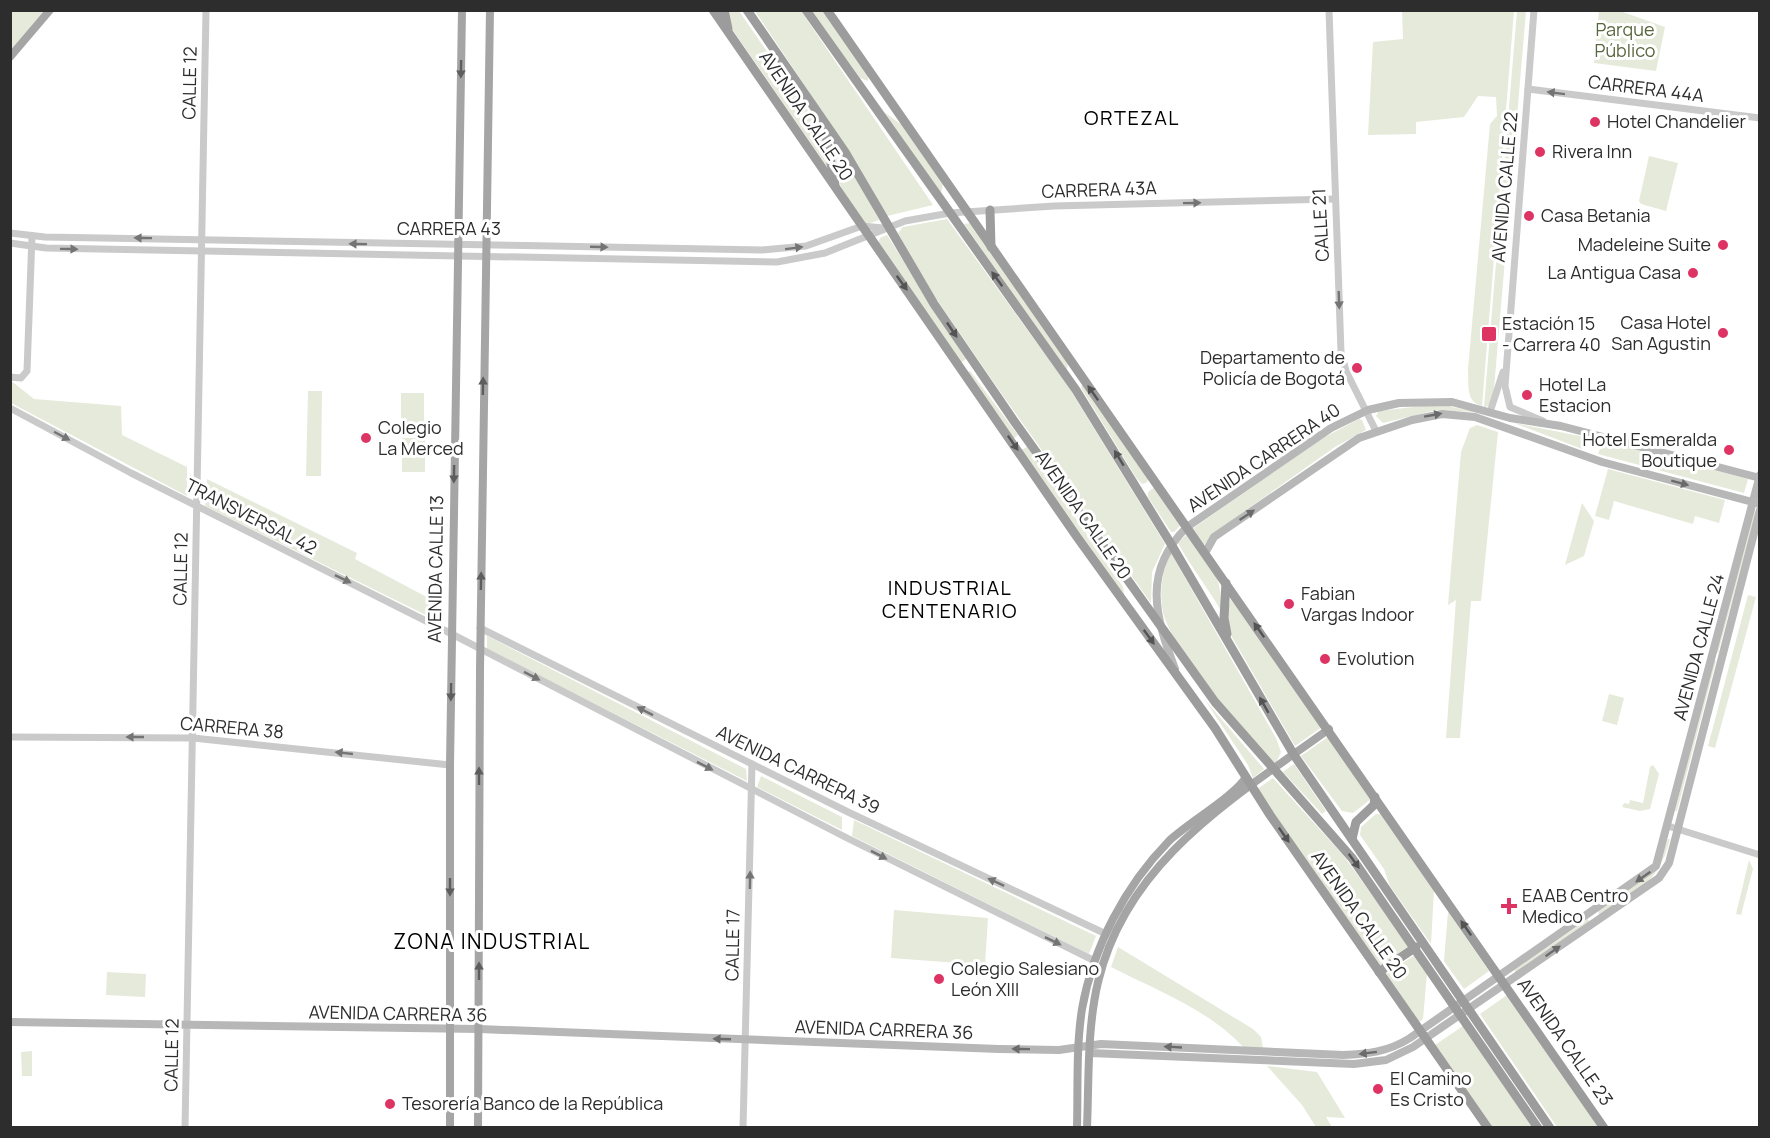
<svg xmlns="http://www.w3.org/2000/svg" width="1770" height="1138" font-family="Manrope,sans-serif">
  <rect width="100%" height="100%" fill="#fff"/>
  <!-- green -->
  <g fill="#e6eada">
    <polygon points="1599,10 1620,11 1665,27 1656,71 1594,63"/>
    <polygon points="11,11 45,11 11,51"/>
    <polygon points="727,11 739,11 822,131 830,171 730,26"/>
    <polygon points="755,11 801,11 933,205 887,216 855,161"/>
    <polygon points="811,11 822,11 868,75 868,81 860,78"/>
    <path d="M1402,11H1514L1482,406C1465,402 1469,383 1468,369L1490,124L1497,116L1496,97L1478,96L1464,117L1416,122V134L1368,135L1373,42L1403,39Z"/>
    <polygon points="1517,11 1526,11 1494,389 1491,404 1486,407 1484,407"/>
    <polygon points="884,112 902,125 943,184 941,193"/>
    <polygon points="831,142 861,186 879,220 865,225 841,188"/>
    <polygon points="1649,156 1678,163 1666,211 1641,204 1639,201"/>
    <polygon points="947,219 1068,386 1165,544 1152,572 1151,603 1001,393 926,284 898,233 903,227"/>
    <polygon points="971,223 1068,363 1067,370 964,224"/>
    <polygon points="887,235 966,359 961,363 878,243 880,238"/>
    <polygon points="970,371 1018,435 1013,439 967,372"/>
    <polygon points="10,380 34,399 121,406 122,435 187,467 187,496 11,403"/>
    <polygon points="1082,384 1149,479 1146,483 1142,484 1137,479 1081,388"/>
    <polygon points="308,391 322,391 321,476 306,476"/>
    <rect x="401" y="393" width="23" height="34"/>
    <polygon points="1440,404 1474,412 1436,410 1383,423 1376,416 1379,411"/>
    <polygon points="1359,419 1362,420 1366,430 1335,447 1218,530 1204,545 1192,529 1323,438"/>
    <polygon points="1514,423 1585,437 1587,444 1582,449"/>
    <polygon points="1477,425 1498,432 1481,601 1471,601 1460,738 1446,738 1456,600 1448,605 1461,452 1470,428"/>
    <rect x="402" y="438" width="23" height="34"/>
    <polygon points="1603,441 1748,479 1744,493 1598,454"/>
    <polygon points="1027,447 1123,587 1125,600 1021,450"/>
    <polygon points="1608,469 1725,500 1719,523 1695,516 1693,524 1614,501 1609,520 1595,516"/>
    <polygon points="207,479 357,553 355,559 438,603 438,621 205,506"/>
    <polygon points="1155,487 1181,525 1174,532 1171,532 1148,497 1148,492"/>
    <polygon points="1582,503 1594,521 1584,556 1565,565"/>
    <polygon points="1753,510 1756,511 1718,653 1715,652"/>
    <path d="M1188,533C1205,560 1225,576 1220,609C1206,585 1191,567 1178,543Z"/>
    <path d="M1171,553L1276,738L1281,752L1275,765C1245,730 1173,654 1163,612C1159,592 1162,571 1171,553Z"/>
    <polygon points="1748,595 1756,597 1715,748 1708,746"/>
    <path d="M1232,596L1322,727L1295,746L1232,637C1226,623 1226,610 1232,596Z"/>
    <polygon points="487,636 746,769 747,781 487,649"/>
    <polygon points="1713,660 1716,661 1677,811 1675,811"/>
    <polygon points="1609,694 1624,698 1617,725 1602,721"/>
    <polygon points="1205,700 1264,769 1253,778 1248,765"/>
    <polygon points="1328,737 1371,799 1353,813 1342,811 1301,756"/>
    <polygon points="1294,764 1326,811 1322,814 1283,772"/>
    <polygon points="1653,765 1659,774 1650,809 1640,811 1622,807 1624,803 1629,804 1630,800 1643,803 1650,767"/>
    <polygon points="761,776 842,817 842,830 757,787"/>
    <polygon points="1273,778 1343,855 1409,946 1380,966 1256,790"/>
    <polygon points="1376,814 1380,814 1434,890 1431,944 1390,886 1384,869 1360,835 1361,827"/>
    <polygon points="854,820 1096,936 1089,954 852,836"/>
    <path d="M1668,839H1670C1658,885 1637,890 1599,915L1598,911L1656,870Z"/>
    <polygon points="1749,860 1753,869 1741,915 1736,914"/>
    <polygon points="894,910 988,918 985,965 891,958"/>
    <polygon points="1448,912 1489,971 1464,989 1444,961"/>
    <polygon points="1588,919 1590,922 1516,973 1514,970"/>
    <path d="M1118,947L1253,1029L1261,1037L1263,1048H1244C1210,1010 1156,990 1111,967Z"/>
    <polygon points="1415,955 1427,973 1423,1019 1419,1022 1386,974"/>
    <polygon points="107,972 146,974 145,997 106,995"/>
    <polygon points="1507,995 1598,1127 1557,1127 1480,1014"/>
    <polygon points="1463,1026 1532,1127 1493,1127 1435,1045"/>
    <polygon points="32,1051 32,1076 22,1076 21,1052"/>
    <polygon points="1267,1066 1317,1072 1345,1118 1326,1117 1332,1127 1316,1127 1302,1105"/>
  </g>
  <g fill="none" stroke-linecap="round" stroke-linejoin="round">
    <!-- tertiary -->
    <g stroke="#cacaca" stroke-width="7">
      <polyline points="1329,10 1341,352 1346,371 1376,431"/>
      <polyline points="1534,10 1505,386 1510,407 1543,421"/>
      <polyline points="1528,89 1760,118"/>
      <path d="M10,233L45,237C285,240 523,246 762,250L806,246L862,226L883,228"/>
      <polyline points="10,243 46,248 777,262 825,253 905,221 950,213 1054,206 1335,199"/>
      <polyline points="10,377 21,378 27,371 32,236"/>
      <polyline points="10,408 131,473 444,630 847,838 1095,961"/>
      <polyline points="1490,412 1503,372"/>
      <polyline points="480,628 848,812 1106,934"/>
      <polyline points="10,737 193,738 450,765"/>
      <polyline points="1668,826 1760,855"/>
      <polyline points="185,1128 206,10"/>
      <polyline points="743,1128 752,764"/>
    </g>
    <!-- secondary -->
    <g stroke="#b7b7b7" stroke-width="8">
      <polyline points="1205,553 1214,537 1359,438 1412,420 1442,414 1475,417 1602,462 1760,504"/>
      <path d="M1175,669C1155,616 1142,571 1187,527L1331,428L1368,410L1399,403L1452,402L1510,418L1561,426L1760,478"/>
      <path d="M10,1022L479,1029L999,1049L1059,1050L1101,1044L1343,1055C1367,1054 1388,1052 1410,1038L1656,866L1760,475"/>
      <polyline points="1090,1053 1354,1064 1386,1060 1413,1047 1659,878 1669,863 1760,510"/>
    </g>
    <!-- primary -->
    <g stroke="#a5a5a5" stroke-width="8">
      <polyline points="10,57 50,10"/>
      <polyline points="450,1128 450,765 462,10"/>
      <polyline points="478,1128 480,669 490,10"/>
      <path d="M1077,1128C1078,1089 1076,1047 1082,1009C1093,947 1125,886 1169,841C1188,823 1236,795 1246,777"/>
      <path d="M1087,1128C1089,1079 1087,1029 1098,982C1127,860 1234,798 1329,729"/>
    </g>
    <!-- trunk -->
    <g stroke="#9c9c9c" stroke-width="9">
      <polyline points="713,10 1077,537 1215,728 1270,815 1488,1128"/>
      <polyline points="724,10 728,29"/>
      <polyline points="747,10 845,152 934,304 1014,421 1215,702 1352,858 1538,1128"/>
      <polyline points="806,10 1076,390 1171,544 1294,755 1550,1128"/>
      <polyline points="827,10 1604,1128"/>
      <polyline points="824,125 835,185"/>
      <polyline points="990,210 991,247"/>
      <polyline points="1226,583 1224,618 1227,634"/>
      <polyline points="1352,839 1356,822 1374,805 1375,797"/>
      <polyline points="1379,972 1416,947"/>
    </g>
  </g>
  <!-- one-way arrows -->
  <defs><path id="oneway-solid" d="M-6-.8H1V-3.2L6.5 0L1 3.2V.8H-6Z" transform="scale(1.5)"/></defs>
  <g fill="#5d5d5d">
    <use href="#oneway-solid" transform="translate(461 69) rotate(91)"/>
    <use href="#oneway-solid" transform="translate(483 386) rotate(-89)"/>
    <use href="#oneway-solid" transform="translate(454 474) rotate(91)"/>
    <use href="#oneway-solid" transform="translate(481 581) rotate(-89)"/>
    <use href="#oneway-solid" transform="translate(451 692) rotate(91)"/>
    <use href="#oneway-solid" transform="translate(479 776) rotate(-90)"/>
    <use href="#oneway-solid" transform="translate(450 887) rotate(90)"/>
    <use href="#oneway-solid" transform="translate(479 971) rotate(-90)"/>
  </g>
  <g fill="#747474">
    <use href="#oneway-solid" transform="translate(1556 93) rotate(-173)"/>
    <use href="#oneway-solid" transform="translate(1192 203) rotate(-1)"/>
    <use href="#oneway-solid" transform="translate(143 238) rotate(-179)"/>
    <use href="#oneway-solid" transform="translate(358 244) rotate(-179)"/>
    <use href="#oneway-solid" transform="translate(599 247) rotate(2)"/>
    <use href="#oneway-solid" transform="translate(794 248) rotate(-7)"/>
    <use href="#oneway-solid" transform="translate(69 249) rotate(1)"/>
    <use href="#oneway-solid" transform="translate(1339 300) rotate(88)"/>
    <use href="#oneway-solid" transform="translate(62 436) rotate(28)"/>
    <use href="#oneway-solid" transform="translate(343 579) rotate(26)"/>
    <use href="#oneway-solid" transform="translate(532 676) rotate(27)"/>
    <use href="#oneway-solid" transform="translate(645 711) rotate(-153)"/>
    <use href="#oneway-solid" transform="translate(135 737) rotate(-180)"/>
    <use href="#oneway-solid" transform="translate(344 753) rotate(-174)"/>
    <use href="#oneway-solid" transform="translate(705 766) rotate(27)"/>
    <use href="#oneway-solid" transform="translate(879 855) rotate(27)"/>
    <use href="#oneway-solid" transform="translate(750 880) rotate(-89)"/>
    <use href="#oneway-solid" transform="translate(996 882) rotate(-155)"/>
    <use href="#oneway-solid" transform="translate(1053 941) rotate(26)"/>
  </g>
  <g fill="#545454">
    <use href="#oneway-solid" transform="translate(997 279) rotate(-126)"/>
    <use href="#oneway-solid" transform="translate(902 283) rotate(54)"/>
    <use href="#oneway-solid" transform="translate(952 330) rotate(56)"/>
    <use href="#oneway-solid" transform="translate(1093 393) rotate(-125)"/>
    <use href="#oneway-solid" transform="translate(1013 443) rotate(55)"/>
    <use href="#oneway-solid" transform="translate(1119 458) rotate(-121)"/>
    <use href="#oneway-solid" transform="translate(1259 630) rotate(-125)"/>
    <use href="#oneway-solid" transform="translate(1149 637) rotate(54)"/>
    <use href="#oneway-solid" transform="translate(1264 705) rotate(-120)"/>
    <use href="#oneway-solid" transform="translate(1284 835) rotate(55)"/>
    <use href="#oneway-solid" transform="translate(1354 861) rotate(54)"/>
    <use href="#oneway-solid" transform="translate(1466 928) rotate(-125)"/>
  </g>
  <g fill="#6b6b6b">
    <use href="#oneway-solid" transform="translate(1433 415) rotate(-10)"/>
    <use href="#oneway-solid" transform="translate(1680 483) rotate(15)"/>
    <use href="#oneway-solid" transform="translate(1247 515) rotate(-34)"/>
    <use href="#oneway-solid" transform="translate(1643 877) rotate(145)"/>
    <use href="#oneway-solid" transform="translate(1553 951) rotate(-35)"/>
    <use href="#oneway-solid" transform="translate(722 1039) rotate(-178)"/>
    <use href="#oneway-solid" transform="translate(1173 1047) rotate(-177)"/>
    <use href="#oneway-solid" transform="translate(1021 1049) rotate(-179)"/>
    <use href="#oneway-solid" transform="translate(1368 1053) rotate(173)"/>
  </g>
  <!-- markers -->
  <g fill="#de3463" stroke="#fff" stroke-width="2">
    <circle cx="1595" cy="122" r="6"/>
    <circle cx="1540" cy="152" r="6"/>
    <circle cx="1529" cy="216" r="6"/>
    <circle cx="1723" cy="245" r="6"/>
    <circle cx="1693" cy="273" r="6"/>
    <circle cx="1723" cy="333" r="6"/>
    <rect x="1481" y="326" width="16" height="16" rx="3"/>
    <circle cx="1357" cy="368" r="6"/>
    <circle cx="1527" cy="395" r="6"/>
    <circle cx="366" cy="438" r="6"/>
    <circle cx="1729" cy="450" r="6"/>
    <circle cx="1289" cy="604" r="6"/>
    <circle cx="1325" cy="659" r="6"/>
    <path d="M1506 897h6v6h6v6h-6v6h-6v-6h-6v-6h6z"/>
    <circle cx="939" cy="979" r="6"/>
    <circle cx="1378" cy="1089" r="6"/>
    <circle cx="390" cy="1104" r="6"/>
  </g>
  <g text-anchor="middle" stroke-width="6" stroke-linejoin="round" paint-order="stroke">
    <!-- park labels -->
    <g font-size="18" fill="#58663c" stroke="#fff">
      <text x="1625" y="36">Parque<tspan x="1625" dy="21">Público</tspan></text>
    </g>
    <!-- street labels -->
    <g font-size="18" fill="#2d2d2d" stroke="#fff">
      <text transform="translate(190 83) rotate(-89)" y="6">CALLE 12</text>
      <text transform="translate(1646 89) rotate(7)" y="6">CARRERA 44A</text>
      <text transform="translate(806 116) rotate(56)" y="6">AVENIDA CALLE 20</text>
      <text transform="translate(1505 187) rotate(-85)" y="6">AVENIDA CALLE 22</text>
      <text transform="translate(1099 190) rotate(-2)" y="6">CARRERA 43A</text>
      <text transform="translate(1321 225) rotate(-93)" y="6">CALLE 21</text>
      <text x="449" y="235">CARRERA 43</text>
      <text transform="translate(1264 458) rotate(-34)" y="6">AVENIDA CARRERA 40</text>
      <text transform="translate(1083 515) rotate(55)" y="6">AVENIDA CALLE 20</text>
      <text transform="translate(251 517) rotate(27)" y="6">TRANSVERSAL 42</text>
      <text transform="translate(181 569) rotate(-89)" y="6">CALLE 12</text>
      <text transform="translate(436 569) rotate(-89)" y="6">AVENIDA CALLE 13</text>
      <text transform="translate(1699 647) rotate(-75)" y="6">AVENIDA CALLE 24</text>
      <text transform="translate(232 728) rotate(5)" y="6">CARRERA 38</text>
      <text transform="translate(798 770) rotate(26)" y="6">AVENIDA CARRERA 39</text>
      <text transform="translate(1359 915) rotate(55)" y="6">AVENIDA CALLE 20</text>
      <text transform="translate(733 945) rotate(-89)" y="6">CALLE 17</text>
      <text transform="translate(398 1014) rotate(1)" y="6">AVENIDA CARRERA 36</text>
      <text transform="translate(884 1030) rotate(2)" y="6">AVENIDA CARRERA 36</text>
      <text transform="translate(1565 1042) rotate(55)" y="6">AVENIDA CALLE 23</text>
      <text transform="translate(172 1055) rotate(-89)" y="6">CALLE 12</text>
    </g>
    <!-- poi labels -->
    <g font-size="18" fill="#2d2d2d" stroke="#fff" text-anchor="start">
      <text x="1607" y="128">Hotel Chandelier</text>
      <text x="1552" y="158">Rivera Inn</text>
      <text x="1541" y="222">Casa Betania</text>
      <text x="1711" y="251" text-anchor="end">Madeleine Suite</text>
      <text x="1681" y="279" text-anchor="end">La Antigua Casa</text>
      <text x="1711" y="329" text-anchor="end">Casa Hotel<tspan x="1711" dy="21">San Agustin</tspan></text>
      <text x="1502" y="330">Estación 15<tspan x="1502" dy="21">- Carrera 40</tspan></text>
      <text x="1345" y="364" text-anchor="end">Departamento de<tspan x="1345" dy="21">Policía de Bogotá</tspan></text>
      <text x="1539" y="391">Hotel La<tspan x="1539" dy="21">Estacion</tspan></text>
      <text x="378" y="434">Colegio<tspan x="378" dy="21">La Merced</tspan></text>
      <text x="1717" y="446" text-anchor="end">Hotel Esmeralda<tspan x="1717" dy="21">Boutique</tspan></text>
      <text x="1301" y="600">Fabian<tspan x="1301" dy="21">Vargas Indoor</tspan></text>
      <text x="1337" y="665">Evolution</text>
      <text x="1522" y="902">EAAB Centro<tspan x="1522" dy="21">Medico</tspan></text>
      <text x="951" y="975">Colegio Salesiano<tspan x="951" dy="21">León XIII</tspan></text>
      <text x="1390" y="1085">El Camino<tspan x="1390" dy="21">Es Cristo</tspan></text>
      <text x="402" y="1110">Tesorería Banco de la República</text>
    </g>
    <!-- neighbourhood labels -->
    <g font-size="20" letter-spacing="1.5" fill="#000" stroke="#fff">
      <text x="1132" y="125">ORTEZAL</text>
      <text x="950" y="595">INDUSTRIAL<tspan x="950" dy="23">CENTENARIO</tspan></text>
    </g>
    <!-- quarter labels -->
    <g font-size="21" letter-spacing="1.5" fill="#000" stroke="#fff">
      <text x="492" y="949">ZONA INDUSTRIAL</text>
    </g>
  </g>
  <!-- border -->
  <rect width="1770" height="1138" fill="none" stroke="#2d2d2d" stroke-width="24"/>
</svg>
